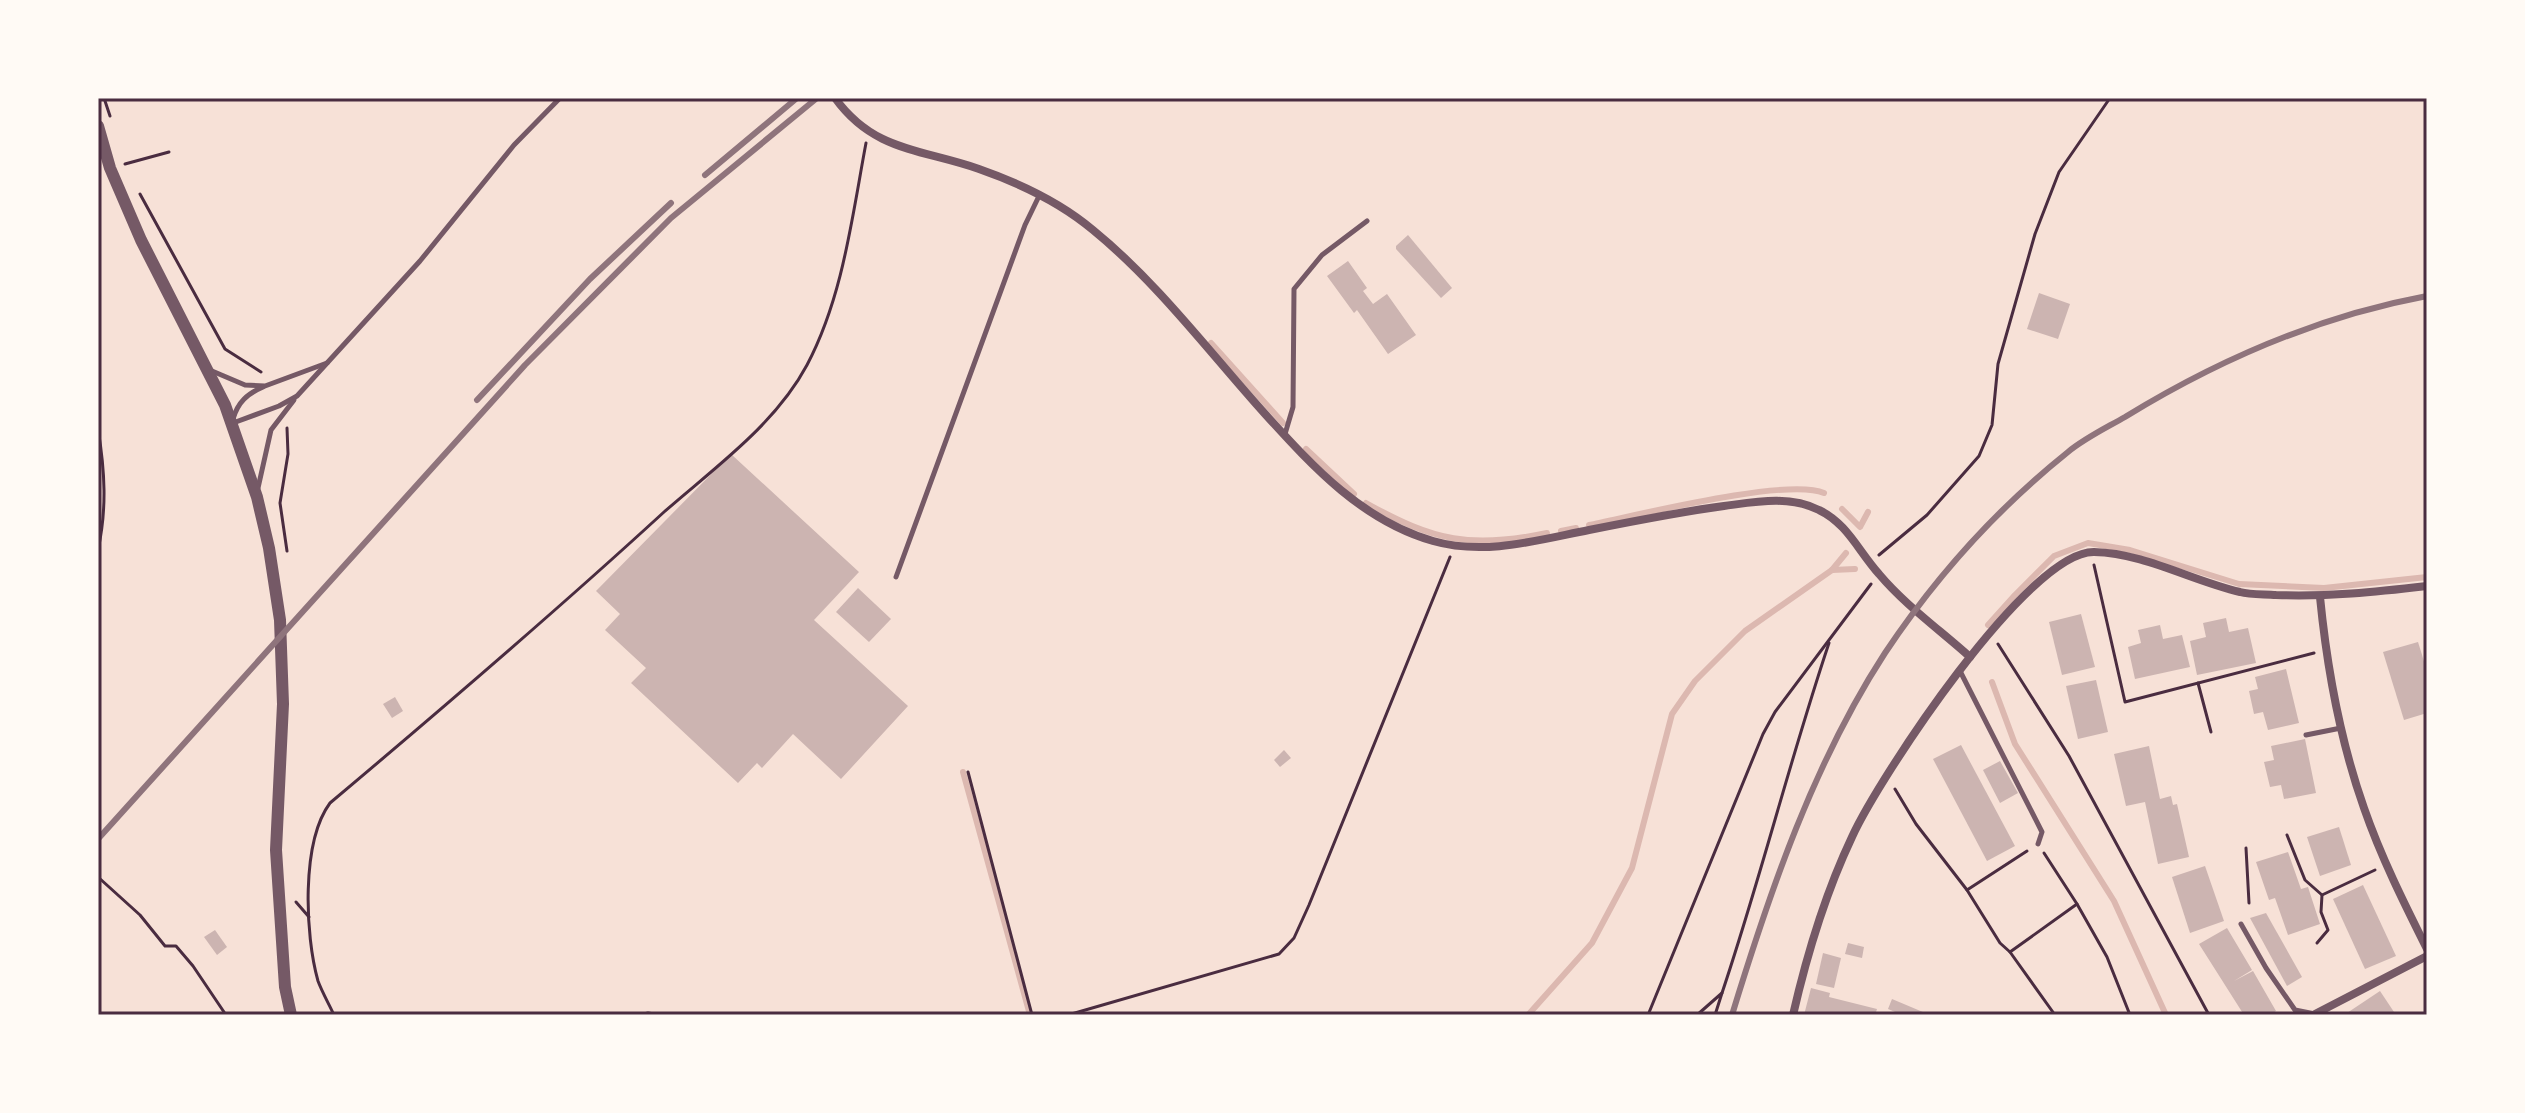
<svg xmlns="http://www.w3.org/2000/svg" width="2525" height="1113" font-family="'Varela Round',sans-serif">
  <rect width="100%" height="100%" fill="#f7e1d7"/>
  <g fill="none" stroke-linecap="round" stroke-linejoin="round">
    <!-- stream -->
    <g stroke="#dcb8b0" stroke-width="6">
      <polyline points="1211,343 1283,423"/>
      <polyline points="1306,449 1354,494"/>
      <path d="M1366,503C1434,541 1471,549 1547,533"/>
      <polyline points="1842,509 1860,527 1868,512"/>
      <path d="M1589,525C1634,516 1788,477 1824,493"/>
      <polyline points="1561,531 1576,528"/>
      <polyline points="1832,570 1855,569"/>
      <polyline points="1988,625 2015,595 2054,556 2088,543 2130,550 2239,584 2324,588 2427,577"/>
      <polyline points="1992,682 2015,744 2114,901 2166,1015"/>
      <polyline points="963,772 1030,1015"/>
      <polyline points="1528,1015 1592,943 1632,868 1672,714 1695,681 1745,631 1832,570 1846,553"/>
    </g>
  </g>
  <!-- building -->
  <g fill="#ccb4b1">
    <polygon points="1408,235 1452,288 1441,298 1396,249 1396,246"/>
    <polygon points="1348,261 1367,288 1363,291 1373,304 1387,294 1416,335 1388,354 1357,310 1354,313 1327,276"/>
    <polygon points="2039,293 2070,304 2058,339 2027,329"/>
    <polygon points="731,454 859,572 814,620 908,706 841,779 793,734 762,768 757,763 738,783 631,683 646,668 605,630 620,614 596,591"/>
    <polygon points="858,588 891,619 869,642 836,612"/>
    <polygon points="2081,614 2095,667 2062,675 2049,622"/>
    <polygon points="2226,618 2229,632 2248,628 2256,663 2197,675 2190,641 2206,637 2203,623"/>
    <polygon points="2160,625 2163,639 2182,635 2190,667 2135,679 2128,647 2141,643 2138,630"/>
    <polygon points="2418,642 2427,671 2427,713 2404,720 2383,652"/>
    <polygon points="2286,669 2299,723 2268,730 2263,712 2254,714 2249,691 2258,689 2255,677"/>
    <polygon points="2096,680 2108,732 2078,739 2066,686"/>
    <polygon points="395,697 403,711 392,718 383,704"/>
    <polygon points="2305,739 2316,793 2284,799 2281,785 2270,787 2264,762 2274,760 2271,746"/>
    <polygon points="1961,745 2015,846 1987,861 1933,759"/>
    <polygon points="2149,746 2160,799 2171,796 2173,805 2177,804 2189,857 2158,864 2145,802 2126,806 2114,754"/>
    <polygon points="1284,750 1291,758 1280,767 1274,760"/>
    <polygon points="2000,761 2018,793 2000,803 1983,770"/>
    <polygon points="2339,827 2351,865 2320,876 2307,837"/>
    <polygon points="2288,852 2301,889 2308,887 2320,924 2288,935 2275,898 2269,900 2256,862"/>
    <polygon points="2205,866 2224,921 2190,933 2172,877"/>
    <polygon points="2363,885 2396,956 2365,969 2333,899"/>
    <polygon points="2266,913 2302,977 2287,986 2250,918"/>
    <polygon points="2227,928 2252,970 2234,981 2253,971 2276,1011 2270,1015 2244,1015 2199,944"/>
    <polygon points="215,930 227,947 217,955 204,937"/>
    <polygon points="1848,943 1864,947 1862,958 1845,954"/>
    <polygon points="1823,953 1841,958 1834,988 1816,984"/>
    <polygon points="1811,988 1830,993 1829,997 1877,1009 1875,1015 1804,1015"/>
    <polygon points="2380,991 2396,1015 2344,1015"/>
    <polygon points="1892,999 1930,1015 1902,1015 1888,1009"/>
  </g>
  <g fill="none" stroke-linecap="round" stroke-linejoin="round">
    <!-- path -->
    <g stroke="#4a2c40" stroke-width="3">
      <polyline points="104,98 110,116"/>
      <polyline points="125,164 169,152"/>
      <polyline points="140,194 225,349 261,372"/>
      <path d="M98,429C105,471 107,509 98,550"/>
      <polyline points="287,551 280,503 288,454 287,428"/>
      <polyline points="1879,555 1927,515 1979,456 1992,425 1998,364 2035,234 2059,172 2110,98"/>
      <polyline points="2094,565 2125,702 2314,653"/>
      <polyline points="1998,644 2069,756 2209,1015"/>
      <polyline points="2198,683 2211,732"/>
      <polyline points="968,772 1032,1015"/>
      <polyline points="1895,789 1916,824 1967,890 2000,943 2010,952 2055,1015"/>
      <polyline points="2287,835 2305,880 2322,895"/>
      <polyline points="2246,848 2249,903"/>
      <polyline points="2044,853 2077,904 2107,957 2130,1015"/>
      <polyline points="98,877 140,915 165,946 176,946 193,966 226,1015"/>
      <polyline points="1967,890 2027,851"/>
      <polyline points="296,902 309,917"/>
      <polyline points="2317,943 2328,930 2321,912 2322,895 2375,870"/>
      <polyline points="2010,952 2077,904"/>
      <path d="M1722,993C1761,877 1790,759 1829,643"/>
      <path d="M334,1015C329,1004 322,992 318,981C305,935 301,842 330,803C443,708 555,612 664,512C714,468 775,425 807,365C843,297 852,217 866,143"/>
      <polyline points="639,1015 648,1013 661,1015"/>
      <polyline points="1068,1015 1279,954 1294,938 1309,905 1450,557"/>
      <polyline points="1648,1015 1763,734 1775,712 1871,584"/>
      <polyline points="1697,1015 1722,993 1715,1015"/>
    </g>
    <!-- service -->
    <g stroke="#755966" stroke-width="5">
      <polyline points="212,371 245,385 265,386 327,363"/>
      <path d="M233,419C238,402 247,394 263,387"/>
      <polyline points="233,423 279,406 297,396 420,261 514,145 560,98"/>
      <polyline points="1285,434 1293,407 1294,289 1322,255 1367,221"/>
      <polyline points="258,488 271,430 294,400"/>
      <polyline points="896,577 1025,225 1040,194"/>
      <polyline points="1960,671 2042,832 2038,844"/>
      <polyline points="2306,735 2341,728"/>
      <polyline points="2241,924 2266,968 2295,1010 2315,1014"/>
    </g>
    <!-- minor -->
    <g stroke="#755966" stroke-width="8">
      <path d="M835,98C874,152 922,149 979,169C1019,183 1060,202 1093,230C1158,283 1210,353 1266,415C1314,468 1363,521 1433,541C1485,556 1538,540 1589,530C1634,521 1679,512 1724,506C1755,502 1789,495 1819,510C1847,523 1859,552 1879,574C1905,605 1940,630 1970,657"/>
      <path d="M2320,597C2327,668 2340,740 2364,808C2381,857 2404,903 2427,949"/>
      <polyline points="2315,1014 2427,956"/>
      <path d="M1793,1015C1807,954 1825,894 1852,837C1879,778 2028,551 2094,552C2144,553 2192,581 2240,592C2251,595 2264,594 2276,595C2327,597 2376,592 2427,586"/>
    </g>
    <!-- tertiary -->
    <polyline stroke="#755966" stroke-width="12" points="98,126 110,168 141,240 225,405 257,497 269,548 280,620 283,704 276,850 285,987 291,1015"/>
    <!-- rail -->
    <g stroke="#8f747c" stroke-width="6">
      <polyline points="705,175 797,98"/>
      <polyline points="477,400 590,279 671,203"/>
      <polyline points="98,839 525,365 671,218 817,98"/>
      <path d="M1732,1015C1770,891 1814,762 1885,653C1935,578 1998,508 2068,452C2085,438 2106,428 2125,417C2218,360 2319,316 2427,296"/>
    </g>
  </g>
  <!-- border -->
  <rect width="2525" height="1113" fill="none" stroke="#fffaf5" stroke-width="200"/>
  <rect x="100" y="100" width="2325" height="913" fill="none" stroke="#4a2c40" stroke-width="3"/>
</svg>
